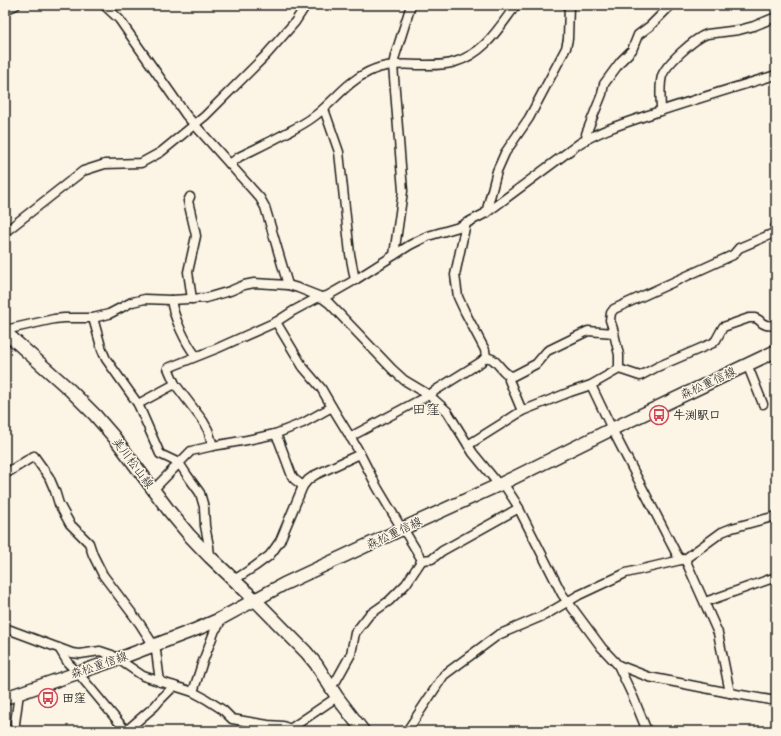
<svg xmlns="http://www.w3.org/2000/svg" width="781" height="736" font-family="Mynerve,'Klee One',sans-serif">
  <rect width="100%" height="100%" fill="#fcf5e5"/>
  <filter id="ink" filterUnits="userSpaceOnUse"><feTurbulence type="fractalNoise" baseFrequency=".025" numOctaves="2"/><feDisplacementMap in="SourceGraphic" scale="8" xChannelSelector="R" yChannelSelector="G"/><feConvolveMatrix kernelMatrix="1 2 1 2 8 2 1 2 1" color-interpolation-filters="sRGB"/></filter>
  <g filter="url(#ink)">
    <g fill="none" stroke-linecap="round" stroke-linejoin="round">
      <defs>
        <g id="street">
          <polyline points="104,5 119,19 186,115 260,198 265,207 288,285"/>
          <polyline points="5,10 16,5"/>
          <polyline points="324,109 339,152 350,254 355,280"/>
          <path d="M661,111C661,100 659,87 662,76C666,64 695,38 707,34L739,30L754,26L776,17"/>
          <polyline points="588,138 586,134 602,94 604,84 621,61 632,50 638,35 650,26 671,5"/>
          <path d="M230,164L239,157C255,149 272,141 288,132C298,127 307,122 316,115C334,101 347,82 368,72C384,64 401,64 418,65C430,65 443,66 455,62C485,53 498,29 516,5"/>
          <polyline points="190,197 188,201 195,231 196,236 188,272 192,299"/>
          <polyline points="486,213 497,171 505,153 529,118 566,48 568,39 569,5"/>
          <polyline points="5,232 83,171 105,164 141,163 161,152 205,116 266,55 295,22 306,5"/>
          <polyline points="394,255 403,191 393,65 395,56 411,5"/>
          <path d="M171,300C174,318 185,342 196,356"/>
          <polyline points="93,318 102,350 106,359 138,404 160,454 179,463 187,475 200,493 204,507 205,526 209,546 210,557"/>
          <polyline points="276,322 303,367 321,388 332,407"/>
          <polyline points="5,330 54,319 64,318 93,318 109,314 132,302 145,299 171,300 206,298 230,291 244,285 254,283 288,285 298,288 321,297 329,303 392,369 404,380 429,395 447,411 473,453 491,475 499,485"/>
          <path d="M486,357C488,358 490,358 492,359C500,364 503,375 513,376L536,364L547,351L588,331L614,333"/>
          <polyline points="747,364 763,404"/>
          <polyline points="619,369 619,355 613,329 610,320 611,313 614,309 733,255 739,248 774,233 776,225"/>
          <polyline points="510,376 509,380 522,411"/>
          <polyline points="591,385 612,429 677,555 681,560"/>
          <polyline points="138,404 175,384"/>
          <polyline points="275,434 279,441 292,476 294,479 303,486"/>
          <polyline points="350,437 429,395 436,390 481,362 486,357 485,350 465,312 458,297 455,275 466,223"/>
          <polyline points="468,445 522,411 570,392 591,385 619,369 640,376 657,367 713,343 716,340 723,327 729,325 749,318 755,318 759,320 762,323 766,325 776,326"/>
          <path d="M213,446L208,430L203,421L175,384L168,368L218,348L276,322L293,311L317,298L327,296L355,280L410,245L428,236L459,227L486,213L580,143C603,129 628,122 654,113C694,100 735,87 776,75"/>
          <polyline points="5,474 34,456 49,477 55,491 59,504 70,524 89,543 93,555 103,575 140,624 154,646 156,651 160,682"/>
          <polyline points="503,483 516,503 562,594 602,648 618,665 649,677 730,693 776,701"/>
          <polyline points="153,490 191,451 213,446 247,440 275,434 303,423 332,407 357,448 377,487 402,529 407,535 422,560 406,584 389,601 369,615 355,633 351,654 336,681 330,687"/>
          <polyline points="685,559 718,633 730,693"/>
          <polyline points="422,560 432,559 442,551 519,508"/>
          <polyline points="234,580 254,567 269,556 273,551 280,541 303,486 308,480 315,475 360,454"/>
          <polyline points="705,602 776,577"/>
          <polyline points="5,628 72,653 80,654 100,651 112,655 143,676 193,692 206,699 223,710 232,719 268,725 283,726 290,729"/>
          <polyline points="59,648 68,663 78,673 126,731"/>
          <polyline points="618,665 634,699 647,731"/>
          <polyline points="193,692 202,664 215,630 219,625 218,620"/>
          <polyline points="14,731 19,693"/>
          <polyline points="126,731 155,706 160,700 174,686"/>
          <polyline points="287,731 337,697"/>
          <polyline points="407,731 444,675 498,635 545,615 579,595 626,573 685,559 722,532 732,528 776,516"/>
        </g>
        <g id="secondary">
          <polyline points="5,332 70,390 95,415 114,437 170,512 190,536 210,557 255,600 306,652 316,664 337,697 363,731"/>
          <polyline points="5,698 118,659 197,629 218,620 284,584 402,529 503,483 612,429 776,351"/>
        </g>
      </defs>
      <!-- street casing -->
      <use href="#street" stroke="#1c1c1c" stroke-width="11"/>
      <!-- secondary casing -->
      <use href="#secondary" stroke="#1c1c1c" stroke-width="15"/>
      <!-- street -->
      <use href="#street" stroke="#fcf5e5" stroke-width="8"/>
      <!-- secondary -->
      <use href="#secondary" stroke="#fcf5e5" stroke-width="12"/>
    </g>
  </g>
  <!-- icons -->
  <defs>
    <symbol id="bus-ring" viewBox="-11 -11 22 22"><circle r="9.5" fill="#fcf5e5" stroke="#d1495b" stroke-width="1.5"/><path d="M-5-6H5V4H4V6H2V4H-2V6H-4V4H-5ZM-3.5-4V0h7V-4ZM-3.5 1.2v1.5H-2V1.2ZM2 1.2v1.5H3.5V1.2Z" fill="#d1495b"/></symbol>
  </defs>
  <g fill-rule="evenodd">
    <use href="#bus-ring" x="648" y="404" width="22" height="22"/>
    <use href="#bus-ring" x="37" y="687" width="22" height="22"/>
  </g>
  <g text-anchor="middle" stroke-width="3" stroke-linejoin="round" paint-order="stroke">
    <!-- street labels -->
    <g font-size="12" fill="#1c1c1c" stroke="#fcf5e5">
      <text transform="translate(708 383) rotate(-25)" y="4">森松重信線</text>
      <text transform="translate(133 463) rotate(53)" y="4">美川松山線</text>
      <text transform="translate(394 533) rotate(-25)" y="4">森松重信線</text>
      <text transform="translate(99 665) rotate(-19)" y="4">森松重信線</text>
    </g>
    <!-- poi labels -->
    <g font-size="12" font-weight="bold" fill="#1c1c1c" stroke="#fcf5e5" text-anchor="start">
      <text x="673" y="419">牛渕駅口</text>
      <text x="62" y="702">田窪</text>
    </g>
    <!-- quarter labels -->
    <g font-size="14" fill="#1c1c1c" stroke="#fcf5e5">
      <text x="426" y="414">田窪</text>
    </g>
  </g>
  <!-- margin -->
  <rect width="781" height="736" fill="none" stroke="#fcf5e5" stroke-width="20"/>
  <rect x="10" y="10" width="761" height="716" fill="none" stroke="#1c1c1c" stroke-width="1.5" filter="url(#ink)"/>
</svg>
